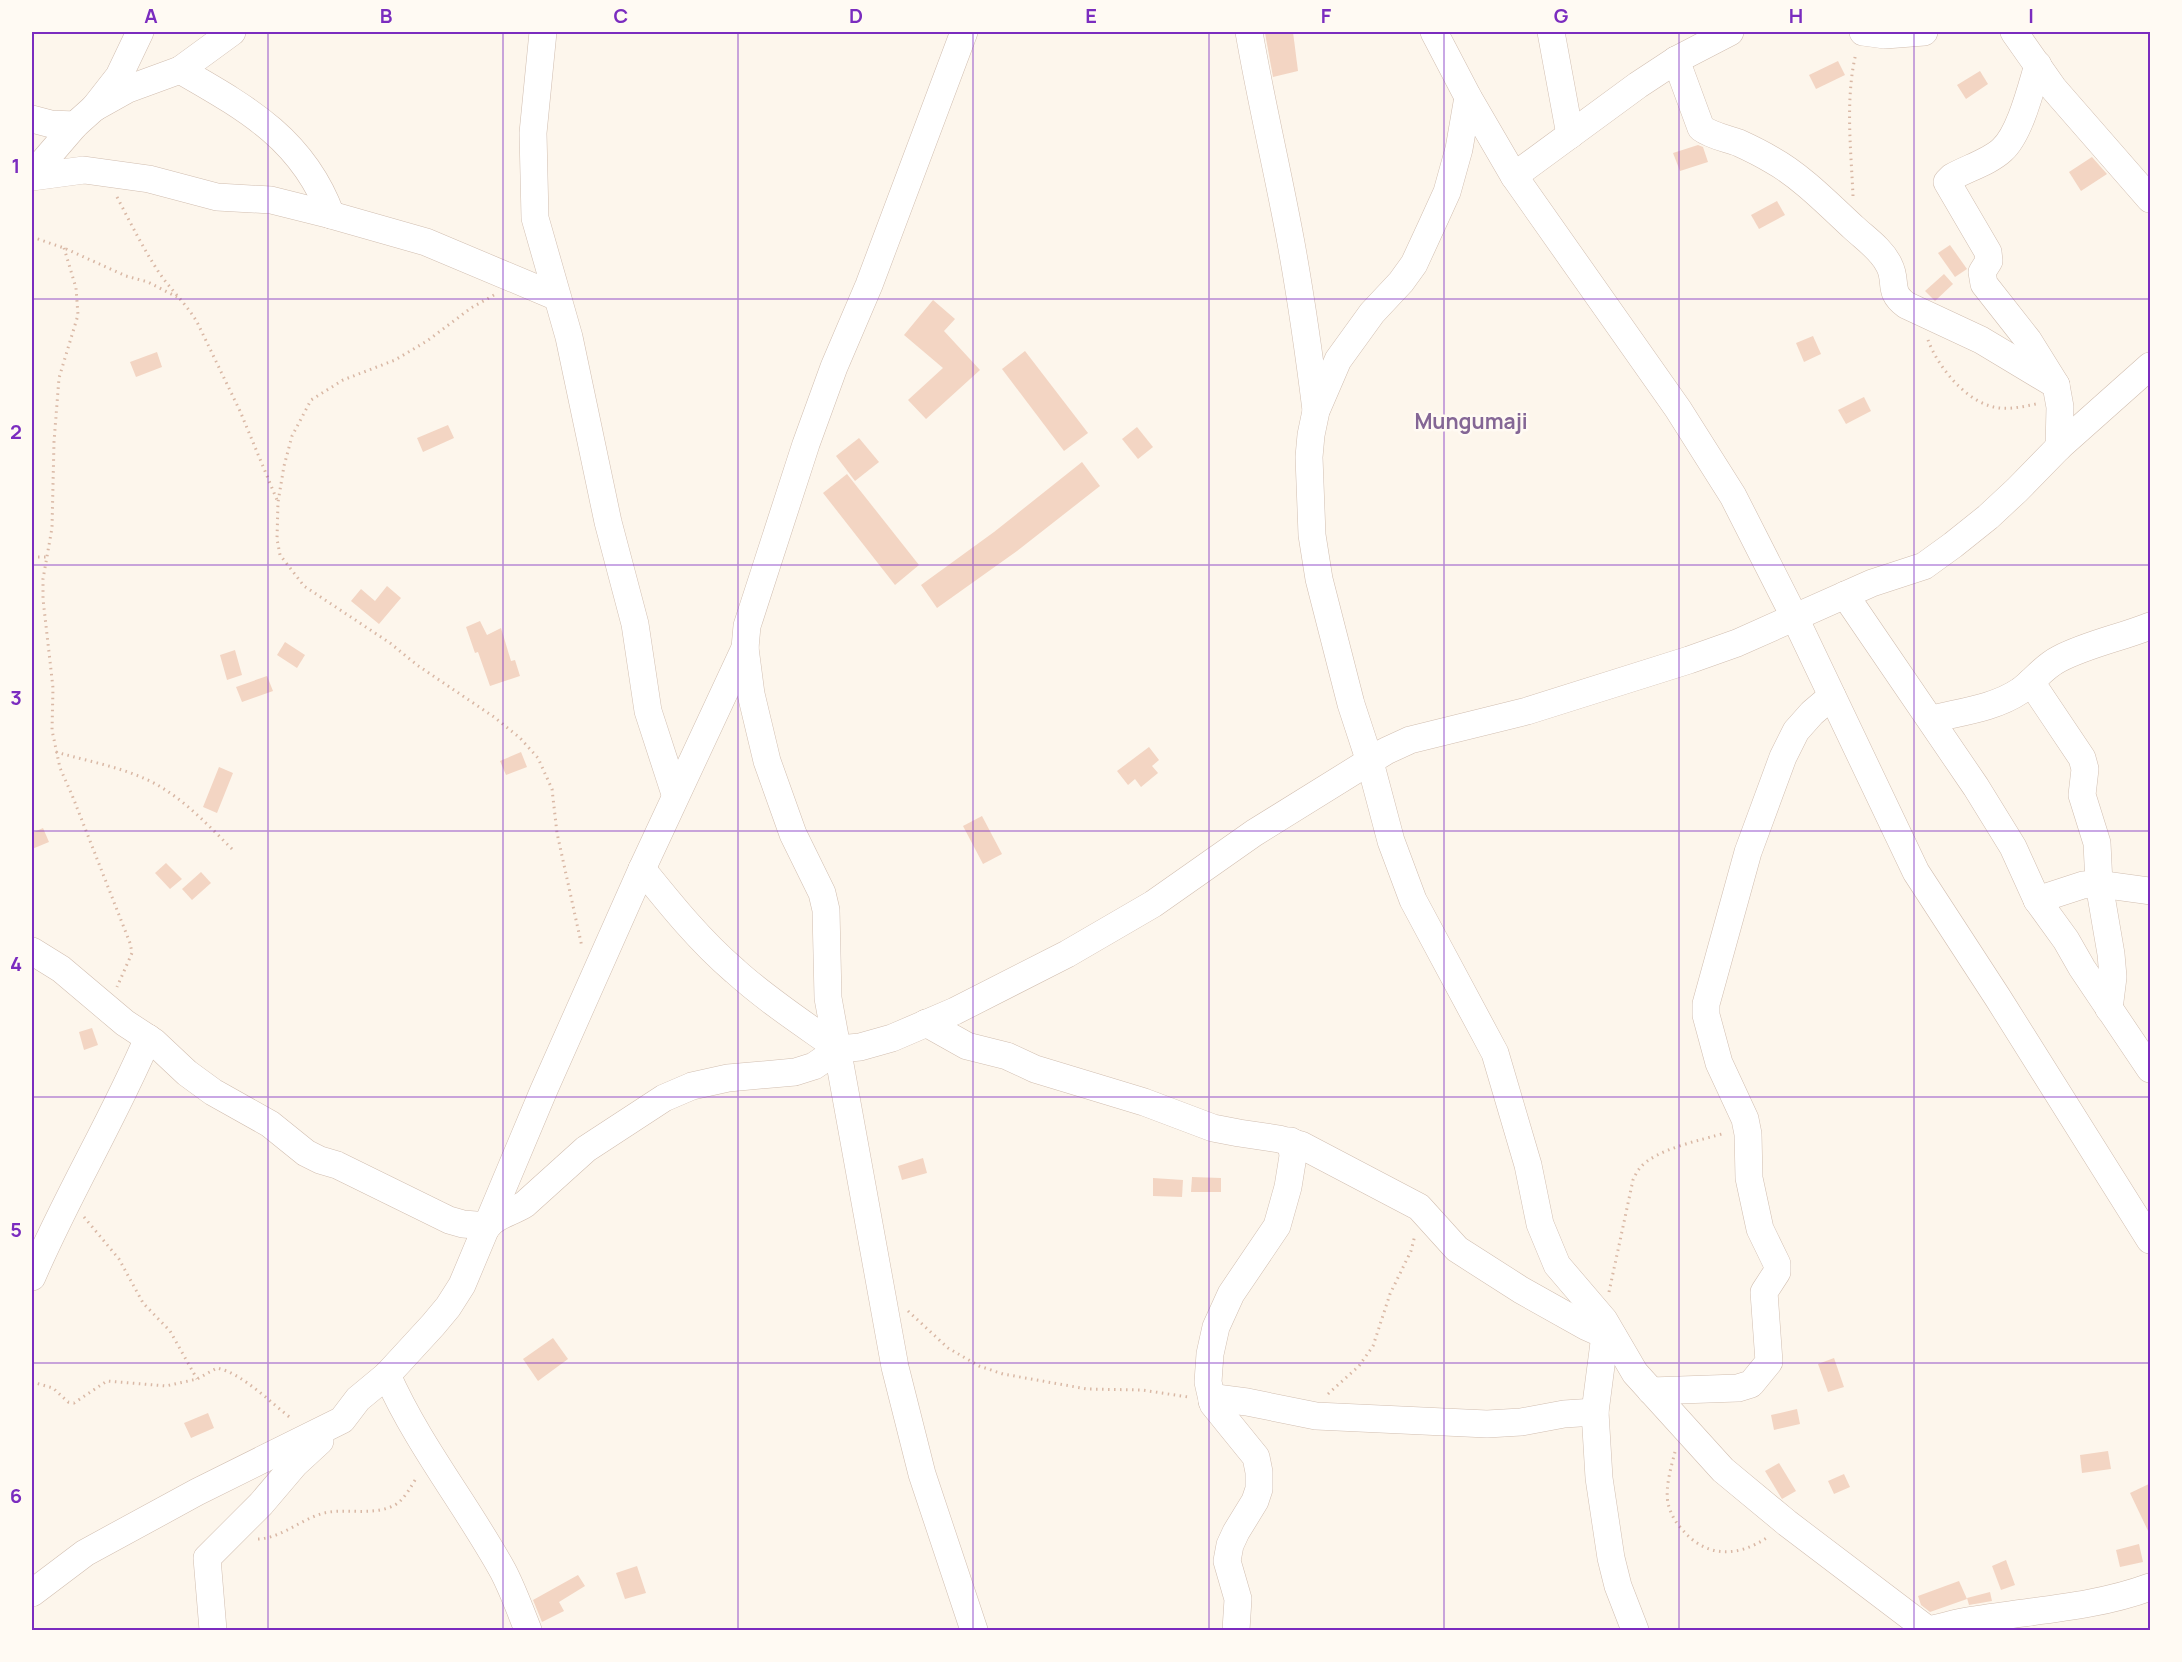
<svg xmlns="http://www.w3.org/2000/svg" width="2182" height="1662" font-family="Manrope,sans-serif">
  <rect width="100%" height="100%" fill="#fdf6ec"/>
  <!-- building -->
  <g fill="#f3d5c3">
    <polygon points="1272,32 1293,32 1298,71 1273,77 1265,33"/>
    <polygon points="1838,61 1845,75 1816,89 1809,75"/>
    <polygon points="1980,71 1988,84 1966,99 1957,85"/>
    <polygon points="1698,145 1703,147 1708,162 1680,171 1673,153"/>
    <polygon points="2092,157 2107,174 2081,191 2069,172"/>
    <polygon points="1777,201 1785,215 1759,229 1751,215"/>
    <polygon points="1950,245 1967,269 1955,277 1938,253"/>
    <polygon points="1944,274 1953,284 1935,301 1925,291"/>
    <polygon points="933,300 955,319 944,331 980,370 926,419 908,400 943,368 904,335"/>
    <polygon points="1813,336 1821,354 1804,362 1796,343"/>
    <polygon points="1025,351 1088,433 1064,451 1002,369"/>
    <polygon points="157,352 162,367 136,377 130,362"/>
    <polygon points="1864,397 1871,411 1846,424 1838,410"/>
    <polygon points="448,425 454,438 423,452 417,438"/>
    <polygon points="1137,427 1153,447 1138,459 1122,439"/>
    <polygon points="859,438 879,462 855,481 836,456"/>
    <polygon points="1082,462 1100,486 1017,551 937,608 921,585 994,532"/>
    <polygon points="847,474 919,565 895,585 823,493"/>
    <polygon points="387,586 401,598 379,624 351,601 361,589 375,601"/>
    <polygon points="480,621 487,635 501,628 511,661 515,660 520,676 490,686 478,652 475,653 466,627"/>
    <polygon points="285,642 305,655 297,668 277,655"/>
    <polygon points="235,650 242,675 227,680 220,655"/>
    <polygon points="267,676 273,691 242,702 236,687"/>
    <polygon points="1149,747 1159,760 1152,766 1158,773 1141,787 1135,779 1128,785 1117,771"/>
    <polygon points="521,752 527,767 506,775 500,761"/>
    <polygon points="219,767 233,773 217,813 203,807"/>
    <polygon points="982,816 1002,854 983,864 963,826"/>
    <polygon points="43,828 49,842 32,849 32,833"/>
    <polygon points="166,863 182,879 170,889 155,873"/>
    <polygon points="201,872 211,883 192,900 182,889"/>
    <polygon points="92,1028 98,1045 84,1050 79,1032"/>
    <polygon points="923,1158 927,1173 902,1180 898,1166"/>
    <polygon points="1192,1177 1221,1178 1221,1192 1191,1192"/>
    <polygon points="1153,1178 1183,1180 1182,1197 1153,1196"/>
    <polygon points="553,1338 568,1359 538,1381 523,1359"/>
    <polygon points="1834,1358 1844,1387 1828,1392 1818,1364"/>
    <polygon points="1797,1409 1800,1424 1774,1430 1771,1415"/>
    <polygon points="208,1413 214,1428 191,1438 184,1423"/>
    <polygon points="2108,1451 2111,1469 2082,1473 2080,1455"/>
    <polygon points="1779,1463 1796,1491 1782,1499 1765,1471"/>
    <polygon points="1844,1474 1850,1487 1834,1494 1828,1481"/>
    <polygon points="2151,1483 2151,1537 2130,1493"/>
    <polygon points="2139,1544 2143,1562 2120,1567 2116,1550"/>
    <polygon points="2006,1560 2015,1585 2001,1590 1992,1566"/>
    <polygon points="637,1566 646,1593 625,1599 616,1573"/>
    <polygon points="578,1575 585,1586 559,1602 564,1611 542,1622 533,1600"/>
    <polygon points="1959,1581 1967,1599 1930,1612 1921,1605 1918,1596"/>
    <polygon points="1990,1592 1992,1601 1969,1605 1967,1598"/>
  </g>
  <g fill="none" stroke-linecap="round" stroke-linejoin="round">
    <defs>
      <g id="minor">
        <polyline points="543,32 533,133 535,218 569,337 608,522 635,624 648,711 675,794"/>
        <path d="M1249,32C1261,102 1278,172 1291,243C1301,298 1309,354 1316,410"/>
        <polyline points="1434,32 1468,97 1514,176 1678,409 1733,496 1795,618 1916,872 1998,998 2150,1240"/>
        <polyline points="1551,32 1570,135"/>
        <polyline points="1863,32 1885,35 1924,32"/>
        <polyline points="2014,32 2054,89 2150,199"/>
        <path d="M1676,60L1701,128C1712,136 1725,138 1739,143C1750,148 1762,154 1772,160C1801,176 1829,205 1854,228C1866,239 1882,250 1889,265C1898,282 1887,291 1906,305L1981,340L2056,385"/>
        <path d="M2038,65C2031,88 2020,134 2002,150C1989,162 1968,168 1952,177L1947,182L1988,252L1989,261L1982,272L1984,284L2028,340L2056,385L2060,407L2059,447"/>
        <polyline points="180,70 232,32"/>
        <polyline points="1468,97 1459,149 1447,192 1432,225 1414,264 1401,282 1372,313 1338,360 1316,411 1311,435 1309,457 1312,535 1319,579 1351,704 1370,762 1391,841 1413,900 1495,1053 1528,1165 1540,1224 1557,1265 1604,1320 1635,1373 1723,1470 1787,1523 1928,1630"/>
        <path d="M94,108L128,89L180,70C246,108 303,139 331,215"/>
        <polyline points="32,119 51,124 75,125"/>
        <polyline points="32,175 75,125 94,108 119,76 140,32"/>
        <polyline points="1514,176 1638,85 1676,60 1730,32"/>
        <polyline points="32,177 84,170 149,179 217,197 271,200 331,215 426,242 557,297"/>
        <polyline points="1845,595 1976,787 2013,847 2037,900 2066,940 2082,968 2150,1069"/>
        <polyline points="745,648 751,694 767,761 793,834 822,893 826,910 828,998 895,1367 922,1474 974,1630"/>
        <polyline points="2031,682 2082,758 2085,769 2082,795 2097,843 2099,884 2111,954 2113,977 2109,1009"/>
        <path d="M1932,719C1960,712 1995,708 2020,691C2034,681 2043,667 2059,659C2088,644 2120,638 2150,626"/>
        <path d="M642,869C671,905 700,941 735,971C767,1000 804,1024 839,1049"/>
        <polyline points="2037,900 2083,885 2099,884 2150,891"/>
        <path d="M32,951L61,969L125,1023L154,1042L187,1073L213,1092L270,1124L306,1153L320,1160L337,1165L449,1220L463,1224L488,1226C496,1215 513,1212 525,1204L586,1149L664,1098L692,1086L728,1078L795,1072L814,1066L839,1049L860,1047L892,1038L955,1011L1067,954L1153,904L1254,833L1386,751L1410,740L1527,711L1689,660L1737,643L1872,583L1924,566L1953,545L1988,517L2017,490L2059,447L2150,366"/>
        <polyline points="926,1023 967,1046 1007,1056 1035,1069 1144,1102 1213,1128 1239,1133 1279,1139 1301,1145 1419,1207 1457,1249 1521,1290 1587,1327 1605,1335 1613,1336"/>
        <path d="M32,1277C67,1195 113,1120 148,1038"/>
        <polyline points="1605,1335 1595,1412 1599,1478 1611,1558 1618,1586 1635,1630"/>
        <path d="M387,1375C418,1445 466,1504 503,1571C513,1590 520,1610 528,1630"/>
        <polyline points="1651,1391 1738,1388 1751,1384 1769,1362 1764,1292 1777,1272 1777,1264 1760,1229 1749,1178 1748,1134 1745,1119 1719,1063 1706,1015 1706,1004 1748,852 1783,757 1796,731 1812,713 1832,696"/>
        <polyline points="1212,1401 1216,1398 1247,1402 1316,1416 1487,1424 1521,1422 1564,1414 1595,1412"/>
        <polyline points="32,1593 85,1553 197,1492 342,1420 358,1399 387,1375 433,1325 448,1307 462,1285 543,1092 642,869 745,648 747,626 806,444 834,367 869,285 964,32"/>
        <polyline points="213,1630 207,1558 261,1504 295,1464 320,1441"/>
        <polyline points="1236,1630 1238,1599 1227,1561 1230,1545 1236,1532 1255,1501 1259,1489 1259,1472 1256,1457 1213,1404 1208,1382 1210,1354 1216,1327 1231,1294 1277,1226 1288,1187 1293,1156 1291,1141"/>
        <path d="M1928,1630C1943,1627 1958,1622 1974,1620C2033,1610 2093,1608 2150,1587"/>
      </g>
    </defs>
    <!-- minor casing -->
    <use href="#minor" stroke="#d1beb0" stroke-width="28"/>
    <!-- path -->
    <g stroke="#d9b8a5" stroke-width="3" stroke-dasharray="1.5 4.5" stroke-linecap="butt">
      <path d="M1853,196C1851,149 1845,99 1856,53"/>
      <path d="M117,197C131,224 144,250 160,274C172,291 187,305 197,322L240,411L277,500"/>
      <polyline points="32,237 64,248 126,276 148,282 177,297"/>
      <polyline points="64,248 76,288 78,315 59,378 54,442 52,528 43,579 43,599 53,688 52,730 60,768 72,795 130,943 132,953 117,987"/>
      <polyline points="494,295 471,308 427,341 395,360 343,380 311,400 292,436 284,466 278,502 277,539 280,555 304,586 390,643 417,665 494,717 520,738 538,758 552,789 557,833 582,947"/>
      <path d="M1928,340C1937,365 1963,398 1990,406C2005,411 2021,407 2036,404"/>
      <polyline points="32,557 48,557"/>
      <path d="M56,752C87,761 121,767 150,781C182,797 207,824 232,849"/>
      <polyline points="84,1217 119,1259 143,1303 170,1331 197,1379"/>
      <path d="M1609,1292L1633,1180C1635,1176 1637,1171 1640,1168C1655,1149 1702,1140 1725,1133"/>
      <polyline points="908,1311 948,1348 979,1366 1003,1374 1087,1389 1142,1390 1188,1397"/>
      <path d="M32,1382L53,1388L68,1402L74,1403L107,1381L166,1386L197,1379L217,1368C242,1373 271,1403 292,1419"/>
      <polyline points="1328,1394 1359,1366 1373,1346 1390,1294 1411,1251 1415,1235"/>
      <path d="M1675,1452C1671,1467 1665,1488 1668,1503C1670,1512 1675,1522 1681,1528C1705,1558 1737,1558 1768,1537"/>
      <path d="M258,1539C282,1538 301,1519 324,1513C346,1508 371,1516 393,1506C404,1501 411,1486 417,1477"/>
    </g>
    <!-- minor -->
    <use href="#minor" stroke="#fff" stroke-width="27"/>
  </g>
  <!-- grid -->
  <path fill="none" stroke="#7b2cbf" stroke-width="1.5" stroke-opacity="0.55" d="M268,32V1630M503,32V1630M738,32V1630M973,32V1630M1209,32V1630M1444,32V1630M1679,32V1630M1914,32V1630M32,299H2150M32,565H2150M32,831H2150M32,1097H2150M32,1363H2150"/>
  <g text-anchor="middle" stroke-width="5" stroke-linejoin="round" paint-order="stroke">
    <!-- quarter labels -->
    <g font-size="21" font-weight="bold" fill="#846695" stroke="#fffaf3">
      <text x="1471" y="429">Mungumaji</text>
    </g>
  </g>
  <!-- border -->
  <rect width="2182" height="1662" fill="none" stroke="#fffaf3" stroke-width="66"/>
  <rect x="33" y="33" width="2116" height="1596" fill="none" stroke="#7b2cbf" stroke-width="2"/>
  <g font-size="20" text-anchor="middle" font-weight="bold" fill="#7b2cbf">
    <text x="151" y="23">A</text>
    <text x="386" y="23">B</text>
    <text x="621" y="23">C</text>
    <text x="856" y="23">D</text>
    <text x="1091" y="23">E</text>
    <text x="1326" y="23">F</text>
    <text x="1561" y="23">G</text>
    <text x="1796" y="23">H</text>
    <text x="2031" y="23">I</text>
    <text x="16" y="173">1</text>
    <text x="16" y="439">2</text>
    <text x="16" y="705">3</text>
    <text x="16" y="971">4</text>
    <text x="16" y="1237">5</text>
    <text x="16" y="1503">6</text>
  </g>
</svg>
